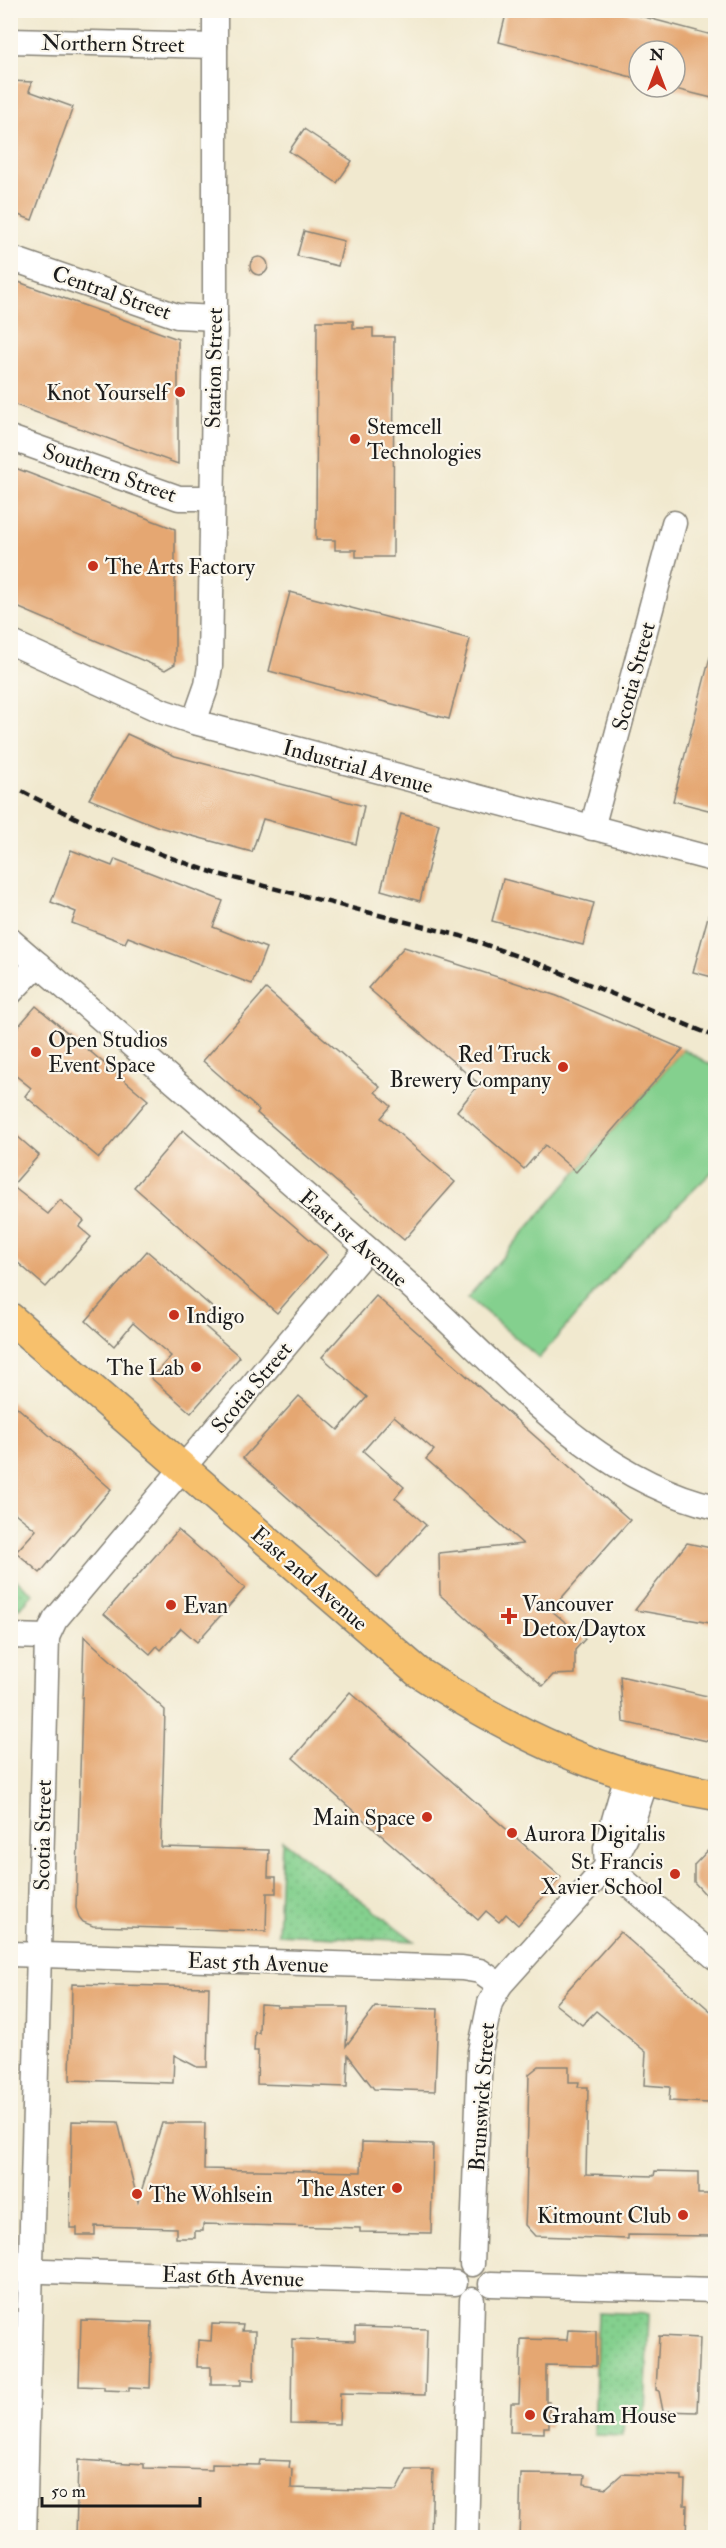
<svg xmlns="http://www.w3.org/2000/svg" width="726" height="2548" font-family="'IM FELL Double Pica',serif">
  <defs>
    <pattern id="grass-dots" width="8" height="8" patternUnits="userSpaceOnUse" patternTransform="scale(1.5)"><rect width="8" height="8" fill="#84d08e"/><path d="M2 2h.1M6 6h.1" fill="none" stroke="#71b27a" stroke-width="1.8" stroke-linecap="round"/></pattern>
  </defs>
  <rect width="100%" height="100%" fill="#fbf7ec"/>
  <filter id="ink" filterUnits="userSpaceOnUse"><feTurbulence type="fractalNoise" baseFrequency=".0167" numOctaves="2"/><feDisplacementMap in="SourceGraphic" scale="12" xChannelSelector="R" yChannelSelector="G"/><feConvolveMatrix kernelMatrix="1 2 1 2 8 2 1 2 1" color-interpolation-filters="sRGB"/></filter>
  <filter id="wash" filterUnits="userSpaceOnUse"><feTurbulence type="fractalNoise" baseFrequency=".008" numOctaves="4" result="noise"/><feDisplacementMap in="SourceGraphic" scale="24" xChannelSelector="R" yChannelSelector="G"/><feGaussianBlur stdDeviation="1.35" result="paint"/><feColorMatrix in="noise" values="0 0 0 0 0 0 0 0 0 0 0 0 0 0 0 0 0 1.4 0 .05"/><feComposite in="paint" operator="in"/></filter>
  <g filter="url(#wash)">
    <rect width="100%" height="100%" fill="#f1e9cf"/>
    <!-- grass -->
    <g fill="url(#grass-dots)" stroke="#507655" stroke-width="1.5">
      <path d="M11,1575L33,1594C26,1601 21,1610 11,1610Z"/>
      <polygon points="282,1840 414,1941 278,1934"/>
      <polygon points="598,2312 649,2314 645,2414 624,2414 623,2436 594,2435"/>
    </g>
    <!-- park -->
    <polygon fill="#84d08e" stroke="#507655" stroke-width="1.5" points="683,1049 715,1067 715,1169 632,1250 539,1358 468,1297"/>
    <g id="blocks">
      <!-- building -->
      <g fill="#e5a772">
        <polygon points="507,10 618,10 716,36 716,99 675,89 675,51 639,51 639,79 499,42"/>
        <polygon points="10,81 32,82 29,91 73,107 32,220 10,212"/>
        <polygon points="304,129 352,161 337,183 289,151"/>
        <polygon points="304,231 344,241 338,266 297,256"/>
        <circle cx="259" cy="266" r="9"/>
        <polygon points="10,279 178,339 178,464 10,403"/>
        <polygon points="317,321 353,321 353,328 373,328 373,337 394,337 393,557 356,557 356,550 335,550 335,540 316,540"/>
        <polygon points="10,466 175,529 175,664 165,670 10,604"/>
        <polygon points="290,592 470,639 449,719 269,671"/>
        <polygon points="710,657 716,658 716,812 673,801"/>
        <polygon points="127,734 175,756 364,806 356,844 263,819 252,852 159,827 89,799"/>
        <polygon points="401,814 439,824 420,901 381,890"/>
        <polygon points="71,850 112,866 115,859 223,901 213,927 266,948 252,984 128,937 125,943 72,923 76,912 51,902"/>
        <polygon points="503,879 594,903 583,945 492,921"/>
        <polygon points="710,909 716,910 716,978 693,972"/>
        <polygon points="404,947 557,996 683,1049 576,1172 545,1145 524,1169 457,1111 479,1084 368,988"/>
        <polygon points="266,989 380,1087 375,1092 391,1106 381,1118 455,1182 404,1240 257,1113 259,1110 203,1061"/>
        <polygon points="36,1006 148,1100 99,1158 25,1096 31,1088 10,1071 10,1036"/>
        <polygon points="10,1130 39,1155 12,1186 48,1214 60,1200 84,1221 79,1227 91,1237 46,1287 10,1256"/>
        <polygon points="183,1130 328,1255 277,1313 134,1187"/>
        <polygon points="147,1251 213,1308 200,1322 240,1357 191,1413 151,1378 171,1356 133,1323 114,1346 86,1321"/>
        <polygon points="376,1296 630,1520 551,1610 585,1639 575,1650 575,1674 553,1675 543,1686 440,1595 439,1553 523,1544 426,1459 434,1450 394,1416 363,1451 404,1487 395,1498 426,1525 378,1578 243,1458 299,1396 338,1430 367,1397 322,1357"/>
        <polygon points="10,1401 111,1489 40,1573 16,1552 36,1530 10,1509"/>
        <polygon points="178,1530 245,1588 197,1642 181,1628 161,1650 157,1646 150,1654 104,1614"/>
        <polygon points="687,1543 716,1549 716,1624 635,1610"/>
        <polygon points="84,1636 165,1710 161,1847 269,1850 268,1877 276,1877 276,1893 267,1893 266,1931 93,1926 83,1922 79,1917 76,1908"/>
        <polygon points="620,1676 716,1698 716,1743 623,1722"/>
        <polygon points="350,1692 561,1877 518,1925 506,1914 499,1922 486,1911 478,1920 293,1758"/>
        <polygon points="716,1842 716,1906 694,1882 694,1865"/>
        <polygon points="620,1932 714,2014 709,2103 669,2101 670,2087 644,2085 646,2052 596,2011 582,2025 555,2004"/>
        <polygon points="72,1984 209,1987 207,2067 197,2067 174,2055 173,2083 70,2080"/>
        <polygon points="260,2004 277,2005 277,2007 348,2007 346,2046 375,2007 438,2009 435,2091 374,2089 348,2055 347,2087 257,2084 258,2051 254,2051 255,2032 259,2033"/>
        <polygon points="539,2066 569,2066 569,2082 579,2082 578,2087 588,2087 586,2174 654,2176 655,2171 698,2172 698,2194 713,2194 712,2236 628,2235 628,2239 535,2236 525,2225 526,2204 529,2074"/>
        <polygon points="72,2121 118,2122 138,2202 162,2123 205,2123 204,2169 361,2172 362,2142 433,2144 431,2233 360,2232 360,2228 203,2224 203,2231 195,2231 195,2238 176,2238 176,2228 95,2226 95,2235 77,2235 77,2228 70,2228"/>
        <polygon points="81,2320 152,2322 150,2388 129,2387 129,2391 104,2390 104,2387 79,2386"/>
        <polygon points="212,2324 243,2325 242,2331 255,2331 254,2380 241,2379 241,2385 211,2385 211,2367 197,2367 198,2340 211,2341"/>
        <polygon points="355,2327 427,2329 425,2395 340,2393 339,2424 291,2423 292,2339 355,2341"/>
        <polygon points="568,2330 596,2331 596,2366 546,2365 546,2402 549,2402 549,2427 544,2427 544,2433 510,2432 511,2403 519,2403 521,2339 567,2340"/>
        <polygon points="659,2336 700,2338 697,2412 663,2411 659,2391 656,2390"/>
        <polygon points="78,2460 144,2464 144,2468 212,2470 212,2464 259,2465 260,2460 290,2461 289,2468 292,2469 291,2488 396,2491 407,2470 433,2470 431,2538 76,2538"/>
        <polygon points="521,2474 585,2475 584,2484 606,2488 622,2474 682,2476 682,2480 685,2480 684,2505 687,2505 686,2538 519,2538"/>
      </g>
    </g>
  </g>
  <g filter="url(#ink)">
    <use href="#blocks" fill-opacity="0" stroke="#868276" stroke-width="1.5"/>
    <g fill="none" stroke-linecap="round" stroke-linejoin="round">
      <defs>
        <g id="minor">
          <polyline points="10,41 215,46"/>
          <polyline points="10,258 177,316 215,318"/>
          <polyline points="10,438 179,498 211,498"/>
          <polyline points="10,642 164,712 194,722 716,860"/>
          <polyline points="194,722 207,685 210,666 215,318 215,10"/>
          <polyline points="592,828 674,523"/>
          <path d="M10,940C139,1052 269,1163 398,1275C494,1358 586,1478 716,1507"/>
          <polyline points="10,993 38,964"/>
          <polyline points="10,1636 47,1637"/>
          <polyline points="607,1866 716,1958"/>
          <polyline points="607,1866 606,1848 627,1775"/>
          <polyline points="10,1954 462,1968 480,1971 500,1985"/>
          <polyline points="472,2264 480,2051 490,2003 500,1985 618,1854 631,1826 646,1781"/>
          <polyline points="10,2270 455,2283"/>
          <polyline points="491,2284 716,2290"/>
          <polyline points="24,2538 47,1637 55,1620 367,1249"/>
          <polyline points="466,2538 472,2300"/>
        </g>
        <path id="major" d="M10,1318L418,1672C517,1736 599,1775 716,1795"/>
      </defs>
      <!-- minor casing -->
      <use href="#minor" stroke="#868276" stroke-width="27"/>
      <!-- major casing -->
      <use href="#major" stroke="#868276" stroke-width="33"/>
      <!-- minor -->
      <use href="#minor" stroke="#fff" stroke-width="24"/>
      <!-- major -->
      <use href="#major" stroke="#f7c06c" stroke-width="30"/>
      <!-- rail -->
      <path stroke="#1c1c1c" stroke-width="4.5" stroke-dasharray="9 4.5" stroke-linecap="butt" d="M10,785C78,821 146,851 218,874L461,936L545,966L716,1037"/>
    </g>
  </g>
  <!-- markers -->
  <g fill="#c8321e" stroke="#fbf7ec" stroke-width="2">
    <circle cx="180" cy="392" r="6"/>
    <circle cx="355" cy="439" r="6"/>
    <circle cx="93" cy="566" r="6"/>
    <circle cx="36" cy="1052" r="6"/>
    <circle cx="563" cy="1067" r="6"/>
    <circle cx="174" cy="1315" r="6"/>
    <circle cx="196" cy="1367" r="6"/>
    <circle cx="171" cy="1605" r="6"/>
    <path d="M506 1607h6v6h6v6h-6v6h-6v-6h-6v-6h6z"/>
    <circle cx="427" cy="1817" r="6"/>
    <circle cx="512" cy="1833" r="6"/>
    <circle cx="675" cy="1874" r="6"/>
    <circle cx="397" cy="2188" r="6"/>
    <circle cx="137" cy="2194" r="6"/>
    <circle cx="683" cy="2215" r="6"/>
    <circle cx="530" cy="2415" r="6"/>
  </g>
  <g text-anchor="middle" stroke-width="4.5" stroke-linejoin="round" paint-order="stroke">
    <!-- street labels -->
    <g font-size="22" fill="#1c1c1c" stroke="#fbf7ec">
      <text transform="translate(113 43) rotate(1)" y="8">Northern Street</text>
      <text transform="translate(112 292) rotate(19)" y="8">Central Street</text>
      <text transform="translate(213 368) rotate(-89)" y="8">Station Street</text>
      <text transform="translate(110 472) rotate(19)" y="8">Southern Street</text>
      <text transform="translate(633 676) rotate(-75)" y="8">Scotia Street</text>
      <text transform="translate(358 766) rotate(15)" y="8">Industrial Avenue</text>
      <text transform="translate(354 1238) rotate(41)" y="8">East 1st Avenue</text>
      <text transform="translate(251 1387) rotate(-50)" y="8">Scotia Street</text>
      <text transform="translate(310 1578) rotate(41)" y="8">East 2nd Avenue</text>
      <text transform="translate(42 1835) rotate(-89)" y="8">Scotia Street</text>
      <text transform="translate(258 1962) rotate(2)" y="8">East 5th Avenue</text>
      <text transform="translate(481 2097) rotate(-86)" y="8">Brunswick Street</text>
      <text transform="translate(233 2276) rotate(2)" y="8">East 6th Avenue</text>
    </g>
    <!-- poi labels -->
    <g font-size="22" fill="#1c1c1c" stroke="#fbf7ec" text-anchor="start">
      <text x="168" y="400" text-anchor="end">Knot Yourself</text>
      <text x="367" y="434">Stemcell<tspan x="367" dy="25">Technologies</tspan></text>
      <text x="105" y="574">The Arts Factory</text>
      <text x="48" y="1047">Open Studios<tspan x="48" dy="25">Event Space</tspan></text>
      <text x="551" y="1062" text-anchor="end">Red Truck<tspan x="551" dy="25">Brewery Company</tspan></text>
      <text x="186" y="1323">Indigo</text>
      <text x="184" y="1375" text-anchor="end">The Lab</text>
      <text x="522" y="1611">Vancouver<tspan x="522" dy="25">Detox/Daytox</tspan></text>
      <text x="183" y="1613">Evan</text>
      <text x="415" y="1825" text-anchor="end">Main Space</text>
      <text x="524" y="1841">Aurora Digitalis</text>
      <text x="663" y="1869" text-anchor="end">St. Francis<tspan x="663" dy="25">Xavier School</tspan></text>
      <text x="385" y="2196" text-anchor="end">The Aster</text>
      <text x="149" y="2202">The Wohlsein</text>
      <text x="671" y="2223" text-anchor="end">Kitmount Club</text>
      <text x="542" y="2423">Graham House</text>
    </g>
  </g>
  <!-- margin -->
  <rect width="726" height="2548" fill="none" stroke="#fbf7ec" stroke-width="36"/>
  <!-- north arrow -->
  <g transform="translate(657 69)"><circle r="28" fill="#fbf7ec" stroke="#a29f99" stroke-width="1.5"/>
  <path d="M0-4.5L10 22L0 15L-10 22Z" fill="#c8321e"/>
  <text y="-9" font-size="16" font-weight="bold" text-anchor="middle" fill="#1c1c1c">N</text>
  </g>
  <!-- scale -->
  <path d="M42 2497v9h158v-9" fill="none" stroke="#1c1c1c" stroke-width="3"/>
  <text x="51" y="2497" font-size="18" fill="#1c1c1c" stroke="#fbf7ec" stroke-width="4.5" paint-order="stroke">50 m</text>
</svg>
